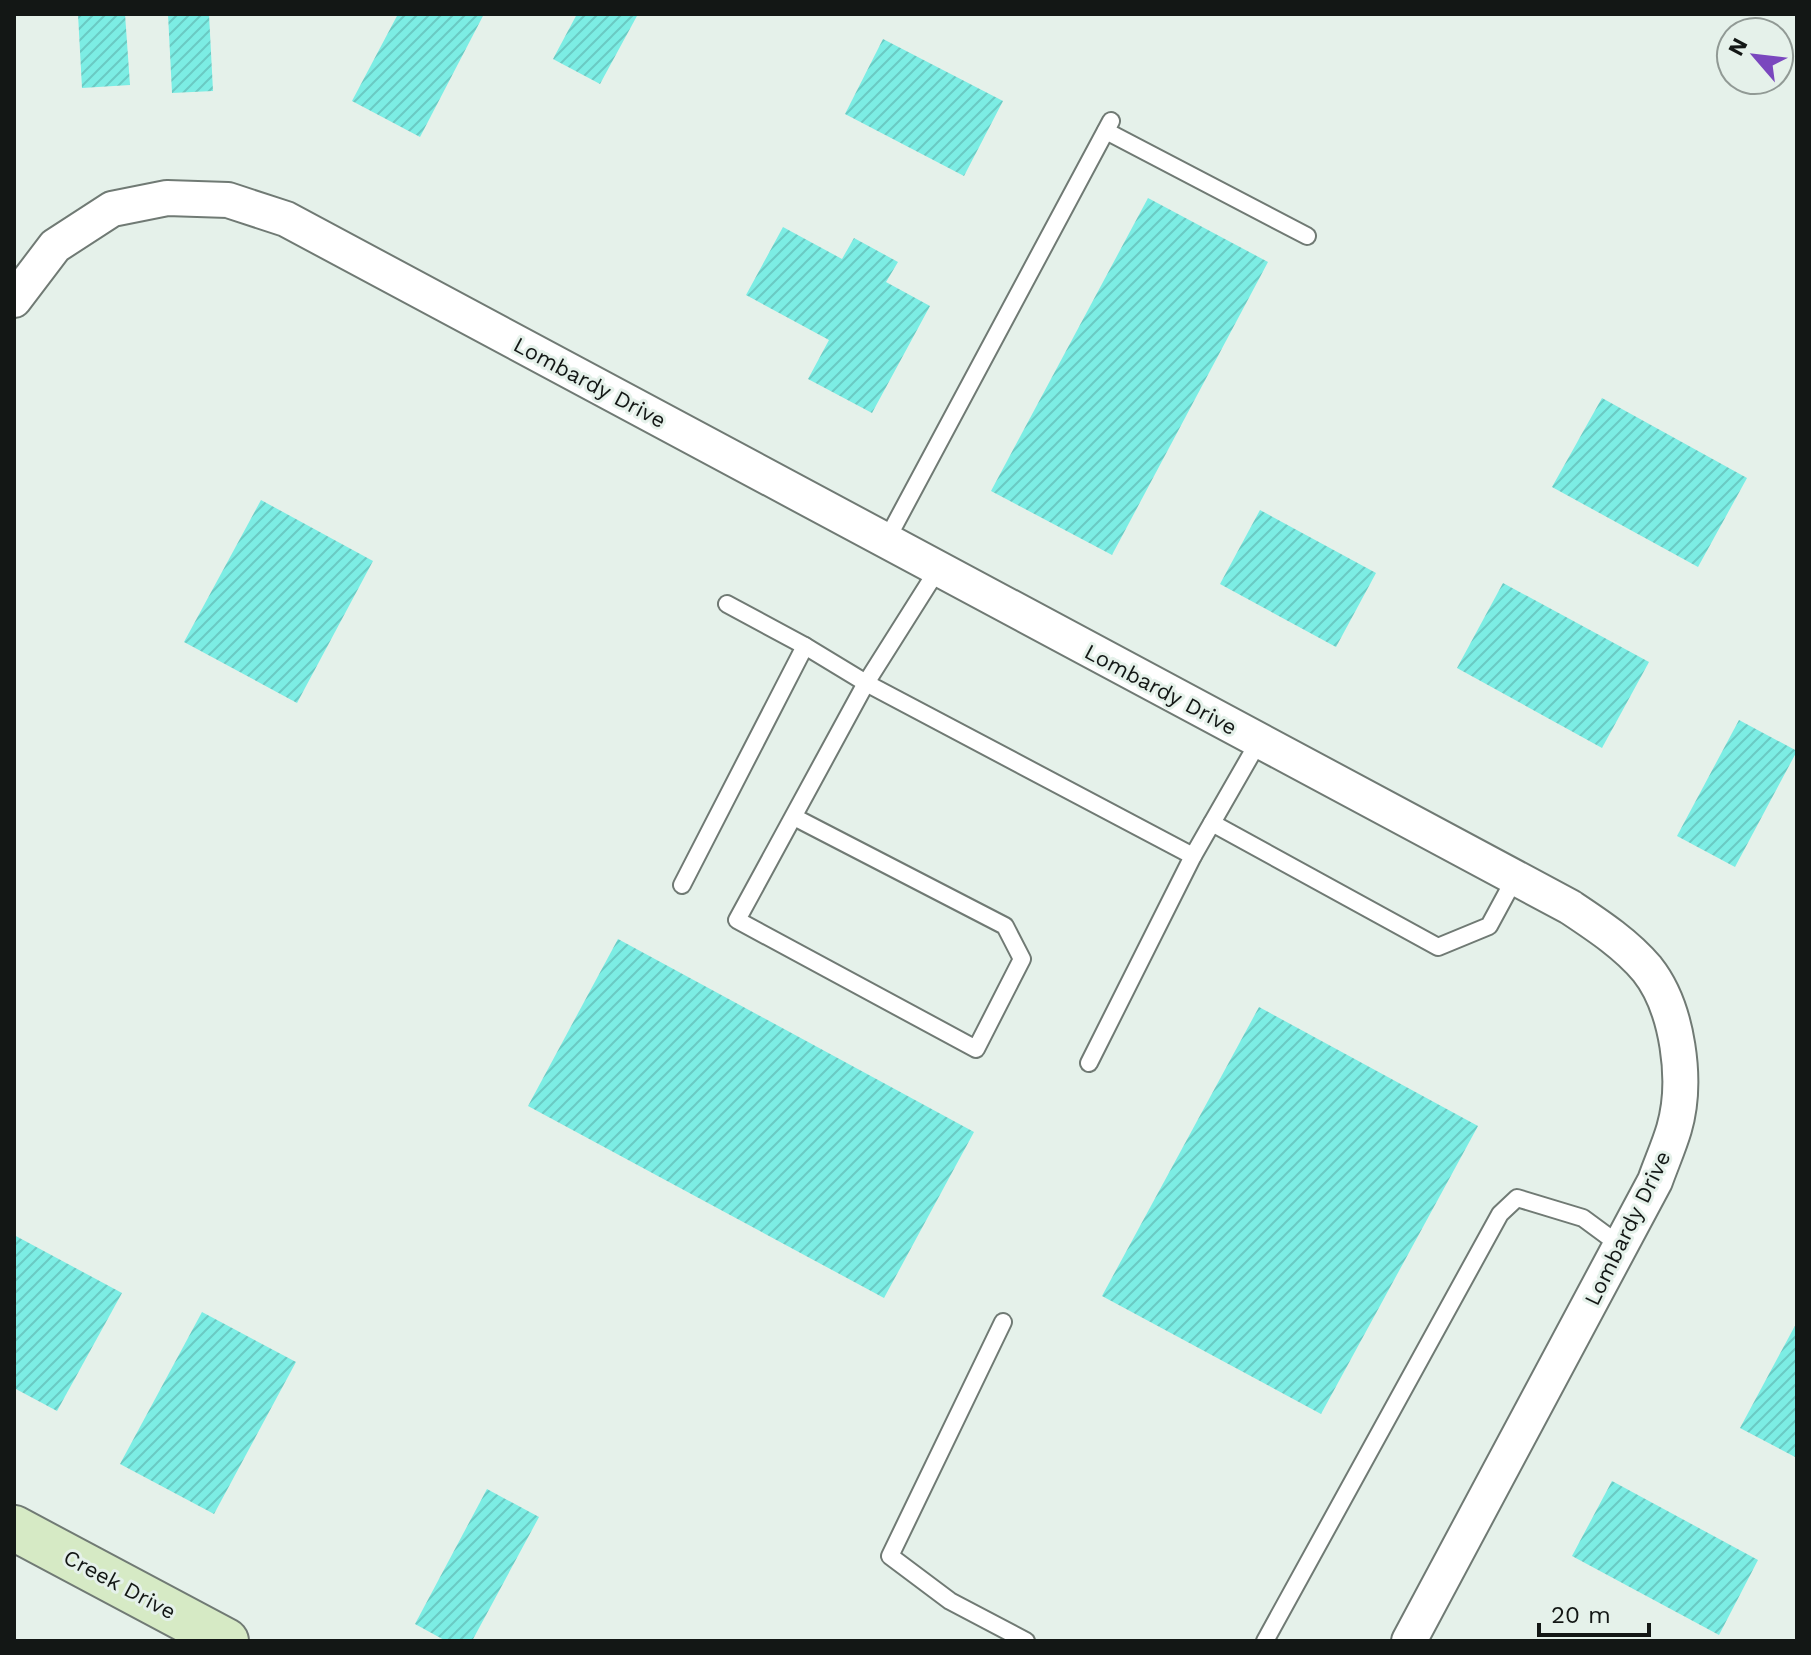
<svg xmlns="http://www.w3.org/2000/svg" width="1811" height="1655" font-family="'Work Sans',sans-serif">
  <defs>
    <pattern id="building-hatch" width="6" height="6" patternUnits="userSpaceOnUse" patternTransform="scale(2)"><rect width="6" height="6" fill="#7cede4"/><path d="M-1 1l2-2M0 6l6-6M5 7l2-2" fill="none" stroke="#6acac3"/></pattern>
  </defs>
  <rect width="100%" height="100%" fill="#e5f1ea"/>
  <!-- building -->
  <g fill="url(#building-hatch)">
    <polygon points="78,14 125,14 130,85 82,88"/>
    <polygon points="168,14 209,14 213,91 172,93"/>
    <polygon points="398,14 484,14 420,137 352,101"/>
    <polygon points="577,14 638,14 600,84 553,59"/>
    <polygon points="883,39 1003,101 964,176 845,114"/>
    <polygon points="1148,198 1268,262 1112,555 991,491"/>
    <polygon points="783,227 842,259 854,238 898,262 886,282 930,306 872,413 808,379 829,340 746,295"/>
    <polygon points="1602,398 1747,478 1698,567 1552,487"/>
    <polygon points="261,500 373,561 297,703 184,642"/>
    <polygon points="1260,510 1376,573 1336,647 1220,584"/>
    <polygon points="1503,583 1649,662 1602,748 1457,668"/>
    <polygon points="1739,720 1797,751 1735,867 1677,836"/>
    <polygon points="618,939 974,1132 884,1298 528,1106"/>
    <polygon points="1259,1007 1478,1126 1321,1414 1102,1296"/>
    <polygon points="14,1235 122,1293 57,1411 14,1388"/>
    <polygon points="202,1312 296,1362 214,1514 120,1464"/>
    <polygon points="1797,1322 1797,1458 1740,1428"/>
    <polygon points="1612,1481 1758,1560 1719,1635 1572,1556"/>
    <polygon points="487,1489 539,1517 472,1641 446,1641 415,1624"/>
  </g>
  <g fill="none" stroke-linecap="round" stroke-linejoin="round">
    <defs>
      <g id="lane">
        <polyline points="1106,131 1307,236"/>
        <polyline points="886,541 1111,121"/>
        <polyline points="727,604 805,646"/>
        <polyline points="794,817 1005,926 1022,959 976,1049 737,920 866,683 938,569"/>
        <polyline points="1212,823 1438,947 1489,926 1515,878"/>
        <polyline points="682,885 805,646 866,683 1193,856"/>
        <polyline points="1089,1063 1193,856 1259,741"/>
        <polyline points="1003,1322 890,1556 950,1601 1026,1641"/>
        <polyline points="1265,1641 1500,1214 1517,1198 1583,1218 1621,1246"/>
      </g>
      <path id="street" d="M14,300L55,246L112,209L167,198L228,200L286,219L1570,907C1597,925 1626,944 1647,969C1678,1008 1688,1081 1674,1129C1669,1146 1661,1164 1655,1181L1409,1641"/>
      <polyline id="secondary" points="14,1528 226,1641"/>
    </defs>
    <!-- lane casing -->
    <use href="#lane" stroke="#707a74" stroke-width="20"/>
    <!-- street casing -->
    <use href="#street" stroke="#707a74" stroke-width="38"/>
    <!-- secondary casing -->
    <use href="#secondary" stroke="#707a74" stroke-width="48"/>
    <!-- lane -->
    <use href="#lane" stroke="#fff" stroke-width="16"/>
    <!-- street -->
    <use href="#street" stroke="#fff" stroke-width="34"/>
    <!-- secondary -->
    <use href="#secondary" stroke="#d6eac5" stroke-width="44"/>
  </g>
  <g text-anchor="middle" stroke-width="6" stroke-linejoin="round" paint-order="stroke">
    <!-- street labels -->
    <g font-size="22" fill="#131715" stroke="#e5f1ea">
      <text transform="translate(590 382) rotate(28)" y="8">Lombardy Drive</text>
      <text transform="translate(1161 689) rotate(28)" y="8">Lombardy Drive</text>
      <text transform="translate(1627 1228) rotate(-64)" y="8">Lombardy Drive</text>
      <text transform="translate(120 1584) rotate(28)" y="8">Creek Drive</text>
    </g>
  </g>
  <!-- border -->
  <rect width="1811" height="1655" fill="none" stroke="#131715" stroke-width="32"/>
  <!-- north arrow -->
  <g transform="translate(1755 56) rotate(298)"><circle r="38" fill="#e5f1ea" stroke="#919a95" stroke-width="2"/>
  <path d="M0-6L14 30L0 20L-14 30Z" fill="#7a47be"/>
  <text y="-12" font-size="22" font-weight="bold" text-anchor="middle" fill="#131715">N</text>
  </g>
  <!-- scale -->
  <path d="M1539 1623v12h110v-12" fill="none" stroke="#131715" stroke-width="4"/>
  <text x="1551" y="1623" font-size="24" fill="#131715" stroke="#e5f1ea" stroke-width="6" paint-order="stroke">20 m</text>
</svg>
